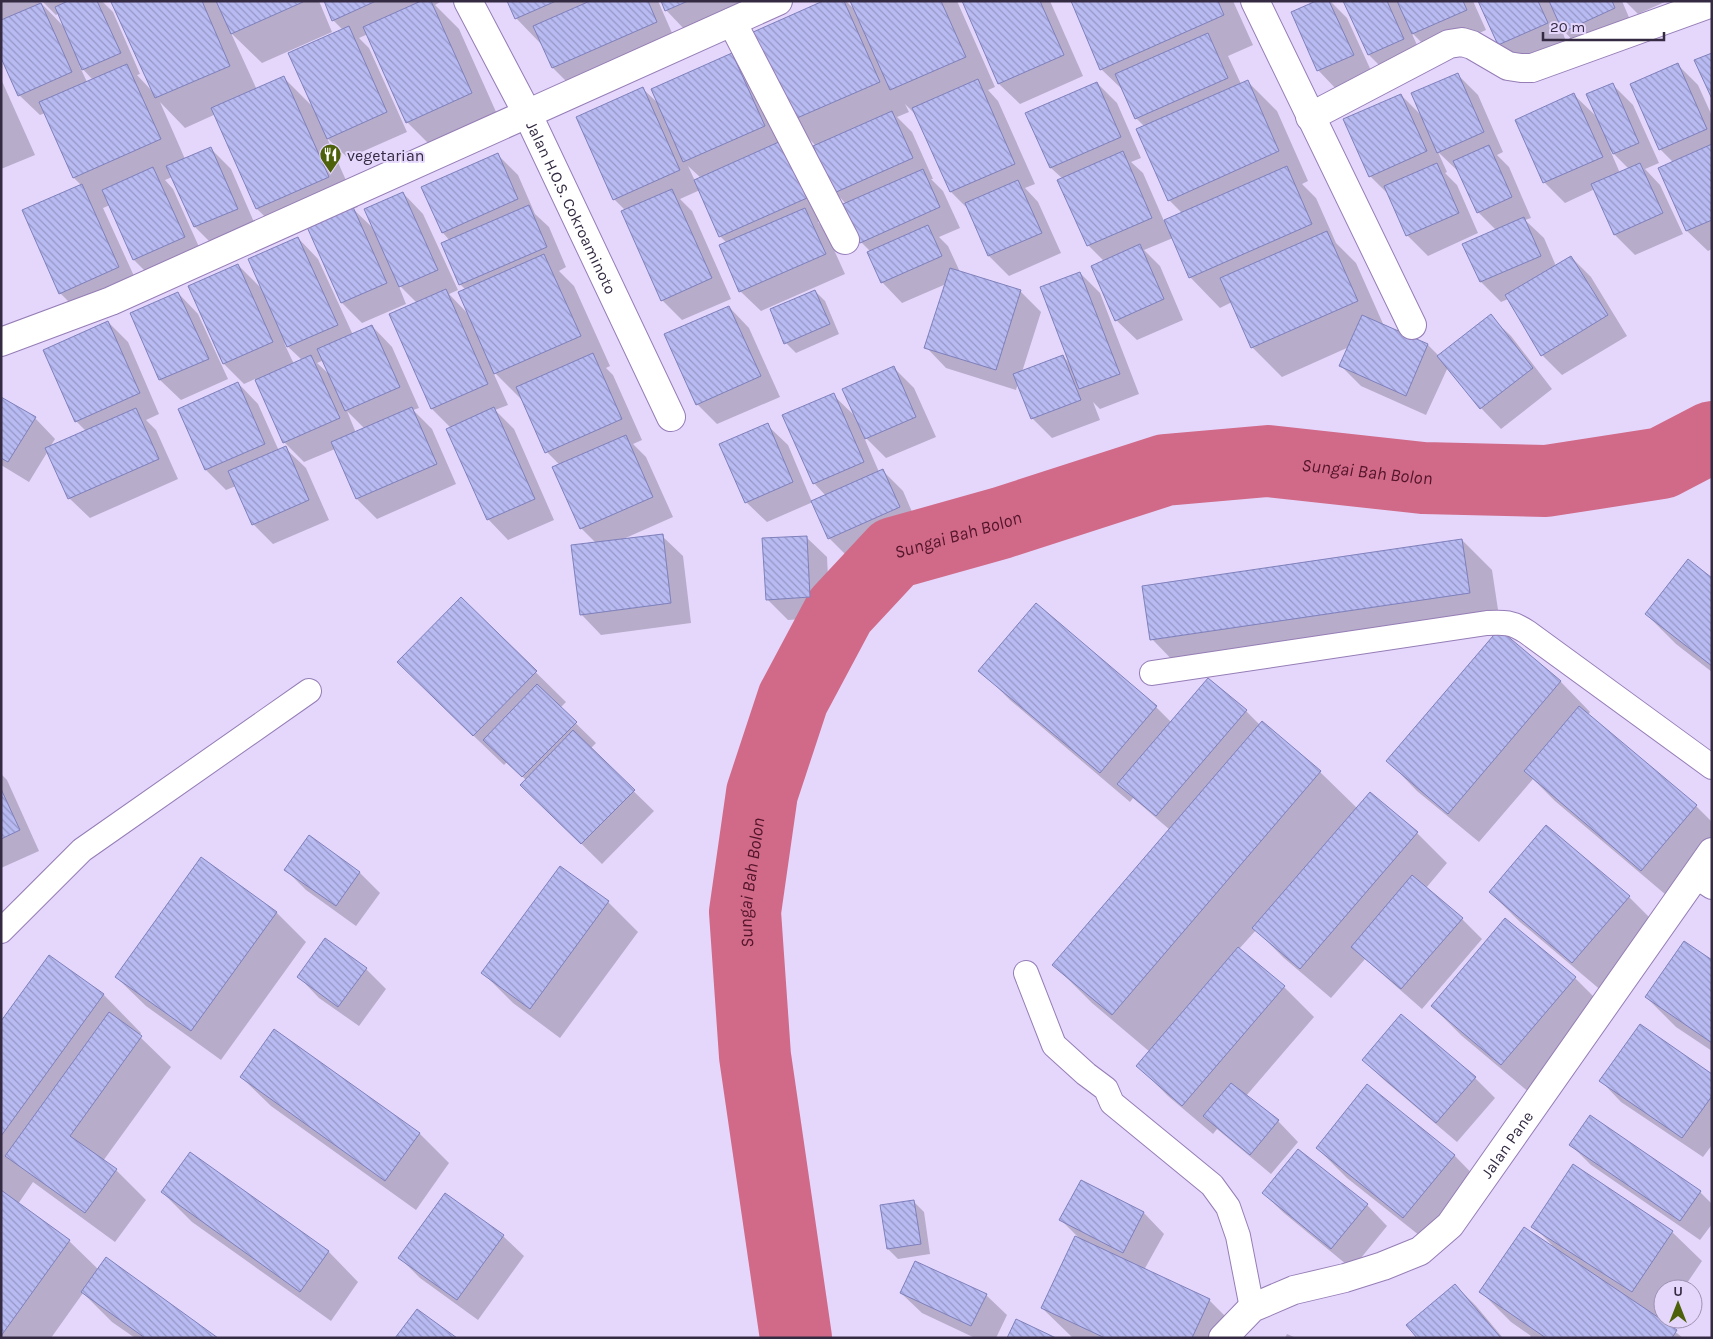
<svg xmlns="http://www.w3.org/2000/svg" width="1713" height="1339" font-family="Karla,sans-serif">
  <defs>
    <pattern id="building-back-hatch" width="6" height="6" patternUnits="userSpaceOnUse" patternTransform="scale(1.25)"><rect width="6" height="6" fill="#b8baf2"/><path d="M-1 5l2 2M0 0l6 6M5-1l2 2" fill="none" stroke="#9697c6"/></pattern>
  </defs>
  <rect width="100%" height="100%" fill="#e5d7fc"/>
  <!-- shadow -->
  <g fill="#0003" fill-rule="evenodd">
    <path d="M1,1H39L66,29L59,13L56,15L42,1H102L113,12L140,74L137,75L152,91L113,2L319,1L332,32L262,63L231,33L257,90L284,78L314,108L343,30L333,20L325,1H442L435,5L459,29L501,123L437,152L407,122L368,34L359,38L369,48L407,132L348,158L327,138L358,207L353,209L375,230L403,193L423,214L458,290L449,294L468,314L466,290L460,284L450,241L443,233L497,154L518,175L535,214L549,227L566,267L559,271L574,286L610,366L606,368L613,375L642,440L633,444L646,457L673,517L621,540L662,536L683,556L691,623L601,635L581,614L596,543L581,528L560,465L547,452L525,403L492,370L508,405L495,410L514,429L554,520L508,540L488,519L451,428L432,409L390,315L417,303L398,284L406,304L362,323L342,303L309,228L287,238L257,209L216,114L185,128L160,102L185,159L210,148L231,169L257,229L215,247L195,227L172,177L165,180L173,189L204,258L154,280L134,260L110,205L103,208L139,287L80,313L60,293L81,185L74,178L45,113L40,115L19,95L1,55ZM79,65L93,80L87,82Z"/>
    <polygon points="508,1 658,1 676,42 573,88 553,68 542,45 516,18"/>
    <polygon points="662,1 752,1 686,31 666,10"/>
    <polygon points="826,1 846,1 855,10 851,1 957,1 995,87 988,90 998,101 1035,184 1025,188 1038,202 1061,253 1009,276 989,256 969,210 951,192 917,116 905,104 909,112 897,117 912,132 933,179 931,179 943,191 960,228 939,237 948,246 960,272 1021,292 1041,312 1022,372 1063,356 1070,364 1080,273 1100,293 1139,394 1100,409 1093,402 1100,420 1052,438 1032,418 1018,383 1016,390 946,368 926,347 946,284 902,303 882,282 870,251 861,242 846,204 835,192 816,146 791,121"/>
    <polygon points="963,1 1050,1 1083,76 1020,104 999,84"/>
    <polygon points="1072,1 1233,1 1253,45 1228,56 1241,84 1247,81 1277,111 1308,181 1302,184 1316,198 1336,243 1356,263 1384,326 1428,345 1439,356 1490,316 1511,336 1552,389 1501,429 1481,408 1448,367 1426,415 1361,386 1341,366 1349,347 1282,377 1252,347 1232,302 1220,308 1191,278 1173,238 1144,250 1160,266 1183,320 1137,340 1116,320 1104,261 1088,245 1063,179 1051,168 1027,114 1097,83 1117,103 1141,158 1131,162 1143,173 1164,221 1182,213 1169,200 1144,126 1136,118 1124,91 1101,69"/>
    <polygon points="1319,1 1330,1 1347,18 1373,75 1338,91 1318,70"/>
    <polygon points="1345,1 1473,1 1486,30 1433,54 1411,32 1424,60 1389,75 1369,55"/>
    <polygon points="1480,1 1622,1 1634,29 1584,52 1561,28 1567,44 1519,65 1499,45"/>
    <polygon points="1625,1 1667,1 1638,14"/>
    <path d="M732,54L753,75L826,219L818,222L825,230L845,274L761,311L740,291L727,243L720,236L700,190L680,199L692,211L731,299L682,320L662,300L626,211L614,199L643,89L659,104ZM688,166L701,178L695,181Z"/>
    <polygon points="1677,64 1698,85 1712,116 1712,249 1708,251 1687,231 1660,169 1674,163 1660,149 1631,84"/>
    <polygon points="1457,74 1478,95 1503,152 1497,155 1509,167 1531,218 1525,220 1544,238 1556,266 1571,257 1591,277 1627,336 1562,375 1542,355 1508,299 1501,302 1481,282 1464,245 1496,230 1478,212 1459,172 1438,152 1447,172 1445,173 1457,185 1478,233 1428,256 1407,235 1390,196 1370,176 1401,95 1422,116"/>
    <polygon points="1,79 35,155 1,169"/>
    <path d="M1612,84L1633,105L1659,163L1645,169L1660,185L1683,234L1635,255L1615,235L1595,189L1565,203L1544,182L1574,95L1598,118ZM1610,150L1629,169L1620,173Z"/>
    <path d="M298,238L318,259L353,335L372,326L392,347L419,408L413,410L432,429L456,484L377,519L357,499L335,449L304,462L284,442L255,379L244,384L224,364L238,265L263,290ZM284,343L302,360L294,364ZM324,360L331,376L317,363ZM347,411L365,429L356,433Z"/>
    <polygon points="815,291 825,301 839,334 796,353 786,343"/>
    <polygon points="178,293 198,314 228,379 181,400 160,380 131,314"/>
    <polygon points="729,307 749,328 780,397 717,424 697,404"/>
    <polygon points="108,322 128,342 159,414 146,420 156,430 178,479 90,518 69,498 48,451 29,482 1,465 1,398 35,418 55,439 50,447 86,431 76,421"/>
    <polygon points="894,368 914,388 936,437 886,458 863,435 879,472 883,471 903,491 919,528 850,559 829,538 813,502 767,522 746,502 767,425 788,445 812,502 826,496 814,483 833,395 856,417"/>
    <polygon points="238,383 258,404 279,451 285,448 306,468 329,520 273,544 253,524 236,486 226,490 206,470"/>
    <polygon points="806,537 827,557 830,617 788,620 767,599"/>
    <polygon points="1462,540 1492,570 1500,623 1181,669 1152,639"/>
    <polygon points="1712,579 1712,672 1676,644 1646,614"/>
    <polygon points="461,599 566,702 560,708 596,743 590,749 654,811 602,864 542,805 526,780 507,762 504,765 428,692"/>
    <polygon points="1036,605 1156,707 1172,723 1246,711 1260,725 1320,772 1357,808 1417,833 1447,863 1426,888 1462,919 1482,939 1422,1009 1365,959 1331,998 1284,958 1256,930 1239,949 1284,987 1314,1017 1246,1096 1278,1121 1298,1142 1271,1174 1217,1129 1213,1134 1168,1096 1138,1066 1150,1052 1092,1003 1054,965 1170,830 1133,798 1130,802 1010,700 980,670"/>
    <polygon points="1500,631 1561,682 1590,712 1588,715 1696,806 1712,822 1712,853 1672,900 1555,801 1533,779 1479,842 1417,791 1388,761"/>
    <polygon points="1,774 7,780 39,851 1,868"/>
    <polygon points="1546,827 1629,897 1659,927 1603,992 1520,922 1490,892"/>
    <polygon points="309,837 360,873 380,893 356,926 306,890 286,870"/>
    <polygon points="201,859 277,913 306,942 221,1060 146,1006 116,977"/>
    <polygon points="608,902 638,932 560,1038 513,1003 483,973"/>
    <polygon points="1712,962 1712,1051 1676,1027 1646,997"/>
    <polygon points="366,969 386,989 359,1026 319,998 299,977"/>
    <polygon points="1575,978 1605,1008 1531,1094 1462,1036 1432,1006"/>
    <polygon points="103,994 141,1033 139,1036 171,1067 103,1161 116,1170 146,1200 115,1242 33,1182 18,1204 69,1241 99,1270 216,1338 135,1338 112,1322 83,1293 51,1338 1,1338 1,1023"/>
    <polygon points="1363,1060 1475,1078 1495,1098 1457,1142 1384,1080"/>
    <polygon points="1712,1075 1712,1145 1703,1157 1621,1102 1601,1081"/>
    <polygon points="241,1077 419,1133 449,1163 416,1210 271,1106"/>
    <polygon points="1367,1086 1455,1156 1484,1186 1434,1247 1347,1178 1317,1148"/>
    <polygon points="1571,1145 1700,1192 1712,1204 1712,1224 1700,1240 1591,1165"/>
    <polygon points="190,1154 329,1252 358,1282 331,1321 192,1222 162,1192"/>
    <polygon points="1081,1181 1144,1213 1164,1234 1144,1270 1209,1300 1239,1330 1235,1338 1073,1338 1042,1308 1081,1240 1061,1220"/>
    <polygon points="1263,1193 1367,1205 1387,1226 1352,1269 1284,1213"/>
    <polygon points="445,1195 503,1236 524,1256 478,1320 420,1278 400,1258"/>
    <polygon points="914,1202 924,1212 930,1254 898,1259 888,1249"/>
    <polygon points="1533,1226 1672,1232 1702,1261 1683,1289 1663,1289 1663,1319 1662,1321 1683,1338 1529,1338 1531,1336 1511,1322 1481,1292 1552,1245"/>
    <polygon points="1455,1285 1476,1306 1503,1338 1419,1338"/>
    <polygon points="901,1293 986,1295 1007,1315 996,1338 975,1338 922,1313"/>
    <polygon points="1287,1334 1296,1338 1285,1338"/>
  </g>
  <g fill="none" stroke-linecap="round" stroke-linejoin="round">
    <!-- river -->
    <path stroke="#d06a88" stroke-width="72" id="s1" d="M796,1338L755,1056L745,912L762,793L793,699L840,611L894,553L1001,523L1165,470L1268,461L1423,478L1546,481L1662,463L1712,437"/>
  </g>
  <!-- building -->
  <g fill="url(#building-back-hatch)" stroke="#7f80bb">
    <polygon points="68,1 97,1 121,53 82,70 55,7"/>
    <polygon points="202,1 230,66 155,98 111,2"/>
    <polygon points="216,1 303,1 303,2 231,34"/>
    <polygon points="324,1 376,1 332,21"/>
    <polygon points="421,1 431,1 472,93 406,123 363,27"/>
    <polygon points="507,1 556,1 515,19"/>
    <polygon points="590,1 648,1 657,22 552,68 533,26"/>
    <polygon points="661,1 688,1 665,11"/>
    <polygon points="823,1 844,1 880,82 790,121 751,33"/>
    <polygon points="850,1 941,1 966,57 890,90"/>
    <polygon points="962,1 1040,1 1064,55 998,84"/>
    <polygon points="1071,1 1218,1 1224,15 1100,70"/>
    <polygon points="1316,1 1329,1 1354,55 1317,71 1291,12"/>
    <polygon points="1343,1 1387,1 1404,39 1368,55"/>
    <polygon points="1397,1 1463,1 1467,10 1412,34"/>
    <polygon points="1478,1 1538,1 1548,23 1498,45"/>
    <polygon points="1549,1 1612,1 1615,8 1563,32"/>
    <polygon points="41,3 72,72 18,96 1,58 1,20"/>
    <polygon points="349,26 387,112 327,139 288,53"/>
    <polygon points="1208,33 1228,78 1135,119 1115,74"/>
    <polygon points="732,53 765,126 683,162 651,89"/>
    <polygon points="1712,53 1712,99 1694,60"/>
    <polygon points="1678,63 1707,129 1659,150 1630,84"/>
    <polygon points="127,64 161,139 73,178 39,102"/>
    <polygon points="1458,73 1484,132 1437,153 1411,93"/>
    <polygon points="284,76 329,177 256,209 211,108"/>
    <polygon points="978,79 1015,164 950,192 912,108"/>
    <polygon points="1248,80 1279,151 1168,201 1136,129"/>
    <polygon points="1097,82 1121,137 1050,168 1025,113"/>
    <polygon points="1613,83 1639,143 1613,154 1586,94"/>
    <polygon points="643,87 680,170 613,200 576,117"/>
    <polygon points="1574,93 1603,157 1543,183 1515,120"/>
    <polygon points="1401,94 1427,151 1369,177 1343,119"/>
    <polygon points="892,111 913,158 834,193 813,146"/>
    <polygon points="781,141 807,198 719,237 694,180"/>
    <polygon points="1712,144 1712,220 1686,231 1658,168"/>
    <polygon points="1489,145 1512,197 1477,213 1453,161"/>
    <polygon points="211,147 238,209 194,227 166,166"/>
    <polygon points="1123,151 1152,218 1087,246 1057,180"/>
    <polygon points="498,153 518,199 442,233 421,187"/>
    <polygon points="1437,163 1459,213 1406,236 1384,186"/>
    <polygon points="1640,163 1663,213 1614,235 1591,184"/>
    <polygon points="1287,166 1312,224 1189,278 1164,220"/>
    <polygon points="153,167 185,237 133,260 102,190"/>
    <polygon points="923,169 940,207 860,243 843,204"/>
    <polygon points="1018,180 1042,233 988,256 965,203"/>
    <polygon points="82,184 119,267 59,294 22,210"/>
    <polygon points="672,189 712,278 661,301 621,211"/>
    <polygon points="403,192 438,270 399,287 364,209"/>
    <polygon points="529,205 547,247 459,285 441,243"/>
    <polygon points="353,207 387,283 341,303 307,227"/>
    <polygon points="805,208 826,254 739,292 719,245"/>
    <polygon points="1524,217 1541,256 1480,282 1462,244"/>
    <polygon points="928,225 942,256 881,283 867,252"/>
    <polygon points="1327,231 1358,301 1251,348 1220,278"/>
    <polygon points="298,237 338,325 287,347 248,259"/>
    <polygon points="1140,244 1164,299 1115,321 1091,266"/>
    <polygon points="544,254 581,336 494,374 458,292"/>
    <polygon points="1571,256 1608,315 1541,356 1505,295"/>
    <polygon points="238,264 273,342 223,364 188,286"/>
    <polygon points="950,268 1021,290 996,370 924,348"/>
    <polygon points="1080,272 1120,374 1079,389 1040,287"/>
    <polygon points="446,289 488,384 431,409 389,314"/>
    <polygon points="815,290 830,324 784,344 770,309"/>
    <polygon points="178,292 209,359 159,380 130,313"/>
    <polygon points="729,306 761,376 696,405 664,334"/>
    <polygon points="1491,314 1533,368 1480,409 1437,356"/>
    <polygon points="1362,315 1428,344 1406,396 1339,366"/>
    <polygon points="108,321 140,393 75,422 43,350"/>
    <polygon points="372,325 400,387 345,411 317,349"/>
    <polygon points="593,353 622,419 545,453 516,387"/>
    <polygon points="311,355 340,418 283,443 255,380"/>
    <polygon points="1063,355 1081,400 1031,419 1013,374"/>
    <polygon points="894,366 916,417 865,439 842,389"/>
    <polygon points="238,382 265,444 205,470 178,409"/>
    <polygon points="834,393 864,462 813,484 782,415"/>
    <polygon points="1,397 36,417 8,462 1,458"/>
    <polygon points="412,407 437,464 356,499 331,442"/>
    <polygon points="494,407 535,499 487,520 446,429"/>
    <polygon points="136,408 159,459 68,499 45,448"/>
    <polygon points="768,423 793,482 745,503 719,444"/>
    <polygon points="626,435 653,497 580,529 552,467"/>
    <polygon points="286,446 309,500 252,525 228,471"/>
    <polygon points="883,469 900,507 828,539 811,501"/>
    <polygon points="663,534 671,603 580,615 571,545"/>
    <polygon points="807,536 810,597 766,600 762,538"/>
    <polygon points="1462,539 1470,593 1150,640 1142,586"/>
    <polygon points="1688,559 1712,578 1712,666 1645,614"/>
    <polygon points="461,597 537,671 473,736 397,662"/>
    <polygon points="1036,603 1157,706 1100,773 978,671"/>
    <polygon points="1499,629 1561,681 1448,814 1386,761"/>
    <polygon points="1208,678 1247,710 1156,816 1117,784"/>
    <polygon points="537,684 577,722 522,777 483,740"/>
    <polygon points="1579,706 1697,805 1641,871 1524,771"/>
    <polygon points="1262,721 1321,771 1112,1015 1052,965"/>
    <polygon points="573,730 635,790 581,844 520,785"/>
    <polygon points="1,789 20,830 1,839"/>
    <polygon points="1370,792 1418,832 1300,969 1252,928"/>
    <polygon points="1546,825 1630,896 1572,963 1489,892"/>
    <polygon points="309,835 360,872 336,906 284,870"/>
    <polygon points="201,857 277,912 191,1031 115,977"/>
    <polygon points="560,866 609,901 530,1009 481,973"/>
    <polygon points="1412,875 1463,918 1401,989 1351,947"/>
    <polygon points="1505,918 1576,977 1501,1065 1431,1006"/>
    <polygon points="325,938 367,968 338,1007 297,977"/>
    <polygon points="1684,941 1712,960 1712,1043 1645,997"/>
    <polygon points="1238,947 1285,986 1182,1106 1136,1066"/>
    <polygon points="49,955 104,994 1,1136 1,1021"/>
    <polygon points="109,1012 142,1036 70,1136 117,1169 85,1213 5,1156"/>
    <polygon points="1401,1014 1476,1077 1436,1123 1362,1060"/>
    <polygon points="1640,1024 1712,1074 1712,1096 1682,1138 1599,1081"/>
    <polygon points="274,1029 420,1133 385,1181 240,1077"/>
    <polygon points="1231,1083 1279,1120 1250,1155 1203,1116"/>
    <polygon points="1367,1084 1455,1155 1403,1218 1316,1148"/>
    <polygon points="1590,1115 1701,1191 1680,1221 1569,1145"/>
    <polygon points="1298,1149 1368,1204 1331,1249 1262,1193"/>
    <polygon points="190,1152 329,1251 300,1292 161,1192"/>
    <polygon points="1573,1164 1673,1231 1632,1292 1531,1227"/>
    <polygon points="1081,1180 1144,1212 1123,1253 1059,1220"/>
    <polygon points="1,1190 70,1240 1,1336"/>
    <polygon points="445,1193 504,1235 457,1300 398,1258"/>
    <polygon points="914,1200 921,1244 887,1249 880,1205"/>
    <polygon points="1524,1227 1677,1330 1672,1338 1546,1338 1479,1292"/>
    <polygon points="1075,1236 1210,1299 1192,1338 1105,1338 1041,1308"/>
    <polygon points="106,1257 218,1338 145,1338 81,1292"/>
    <polygon points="915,1261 987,1294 971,1326 900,1293"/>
    <polygon points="1455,1284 1501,1338 1417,1338 1406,1325"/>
    <polygon points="417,1309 457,1338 395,1338"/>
    <polygon points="1016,1319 1056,1338 1007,1338"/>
  </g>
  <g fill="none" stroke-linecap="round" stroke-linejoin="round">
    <defs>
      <g id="service">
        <path d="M1152,673L1487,623C1504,622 1512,622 1527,632L1712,767"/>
        <polyline points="1695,876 1712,887"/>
        <polyline points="1,931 82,850 309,691"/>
        <polyline points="1026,973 1054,1045 1086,1074 1106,1089 1112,1103 1212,1185 1228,1207 1238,1236 1252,1308"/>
      </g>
      <g id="minor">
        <path id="s2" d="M468,1L528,115L671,417"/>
        <polyline points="1255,1 1412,325"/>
        <polyline points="732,22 845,240"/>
        <polyline points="1310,117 1449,44 1462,42 1472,45 1508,66 1521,68 1532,68 1712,3"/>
        <polyline points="1,342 111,301 778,1"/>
      </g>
      <g id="tertiary">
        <path id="s3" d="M1223,1338L1252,1308L1294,1290L1345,1278L1383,1266L1420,1251L1450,1225L1712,852"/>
      </g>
    </defs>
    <!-- service casing -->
    <use href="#service" stroke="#957db6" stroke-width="26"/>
    <!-- minor casing -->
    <use href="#minor" stroke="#957db6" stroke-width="30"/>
    <!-- tertiary casing -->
    <use href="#tertiary" stroke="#957db6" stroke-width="30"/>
    <!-- service -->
    <use href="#service" stroke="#fff" stroke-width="24"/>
    <!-- minor -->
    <use href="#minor" stroke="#fff" stroke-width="28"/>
    <!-- tertiary -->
    <use href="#tertiary" stroke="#fff" stroke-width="28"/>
  </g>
  <!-- icons -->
  <defs>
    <symbol id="restaurant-pin" viewBox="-11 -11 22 30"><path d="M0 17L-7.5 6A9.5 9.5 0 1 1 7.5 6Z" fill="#4d610a" stroke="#e5d7fc"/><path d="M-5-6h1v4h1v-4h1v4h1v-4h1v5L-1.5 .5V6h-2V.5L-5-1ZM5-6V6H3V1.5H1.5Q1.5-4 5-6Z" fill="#fff"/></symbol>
  </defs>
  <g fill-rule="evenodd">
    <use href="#restaurant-pin" x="318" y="142" width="25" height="34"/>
  </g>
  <g text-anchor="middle" stroke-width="4" stroke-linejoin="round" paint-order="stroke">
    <!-- poi labels -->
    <g font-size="16" fill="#342a42" stroke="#e5d7fc" text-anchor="start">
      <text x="347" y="161">vegetarian</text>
    </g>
    <!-- street labels -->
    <g font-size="16" fill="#342a42" stroke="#e5d7fc">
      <text dy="6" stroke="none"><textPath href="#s2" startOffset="231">Jalan H.O.S. Cokroaminoto</textPath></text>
      <text dy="6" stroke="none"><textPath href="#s3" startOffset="358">Jalan Pane</textPath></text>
    </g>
    <!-- water labels -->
    <g font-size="18" font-style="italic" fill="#54142b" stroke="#e5d7fc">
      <text dy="6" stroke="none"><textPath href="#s1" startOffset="1314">Sungai Bah Bolon</textPath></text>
      <text dy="6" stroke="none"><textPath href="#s1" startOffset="894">Sungai Bah Bolon</textPath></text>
      <text dy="6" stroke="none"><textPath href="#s1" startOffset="459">Sungai Bah Bolon</textPath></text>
    </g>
  </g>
  <!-- border -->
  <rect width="1713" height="1339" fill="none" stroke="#342a42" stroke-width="5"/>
  <!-- north arrow -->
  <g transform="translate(1678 1304)"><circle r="24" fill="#e5d7fc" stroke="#9e92b2"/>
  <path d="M0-4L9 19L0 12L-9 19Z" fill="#4d610a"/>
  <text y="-8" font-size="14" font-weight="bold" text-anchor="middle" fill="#342a42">U</text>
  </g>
  <!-- scale -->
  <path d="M1543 32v8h121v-8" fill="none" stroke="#342a42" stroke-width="2.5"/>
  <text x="1550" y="32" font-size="15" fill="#342a42" stroke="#e5d7fc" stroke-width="4" paint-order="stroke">20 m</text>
</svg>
